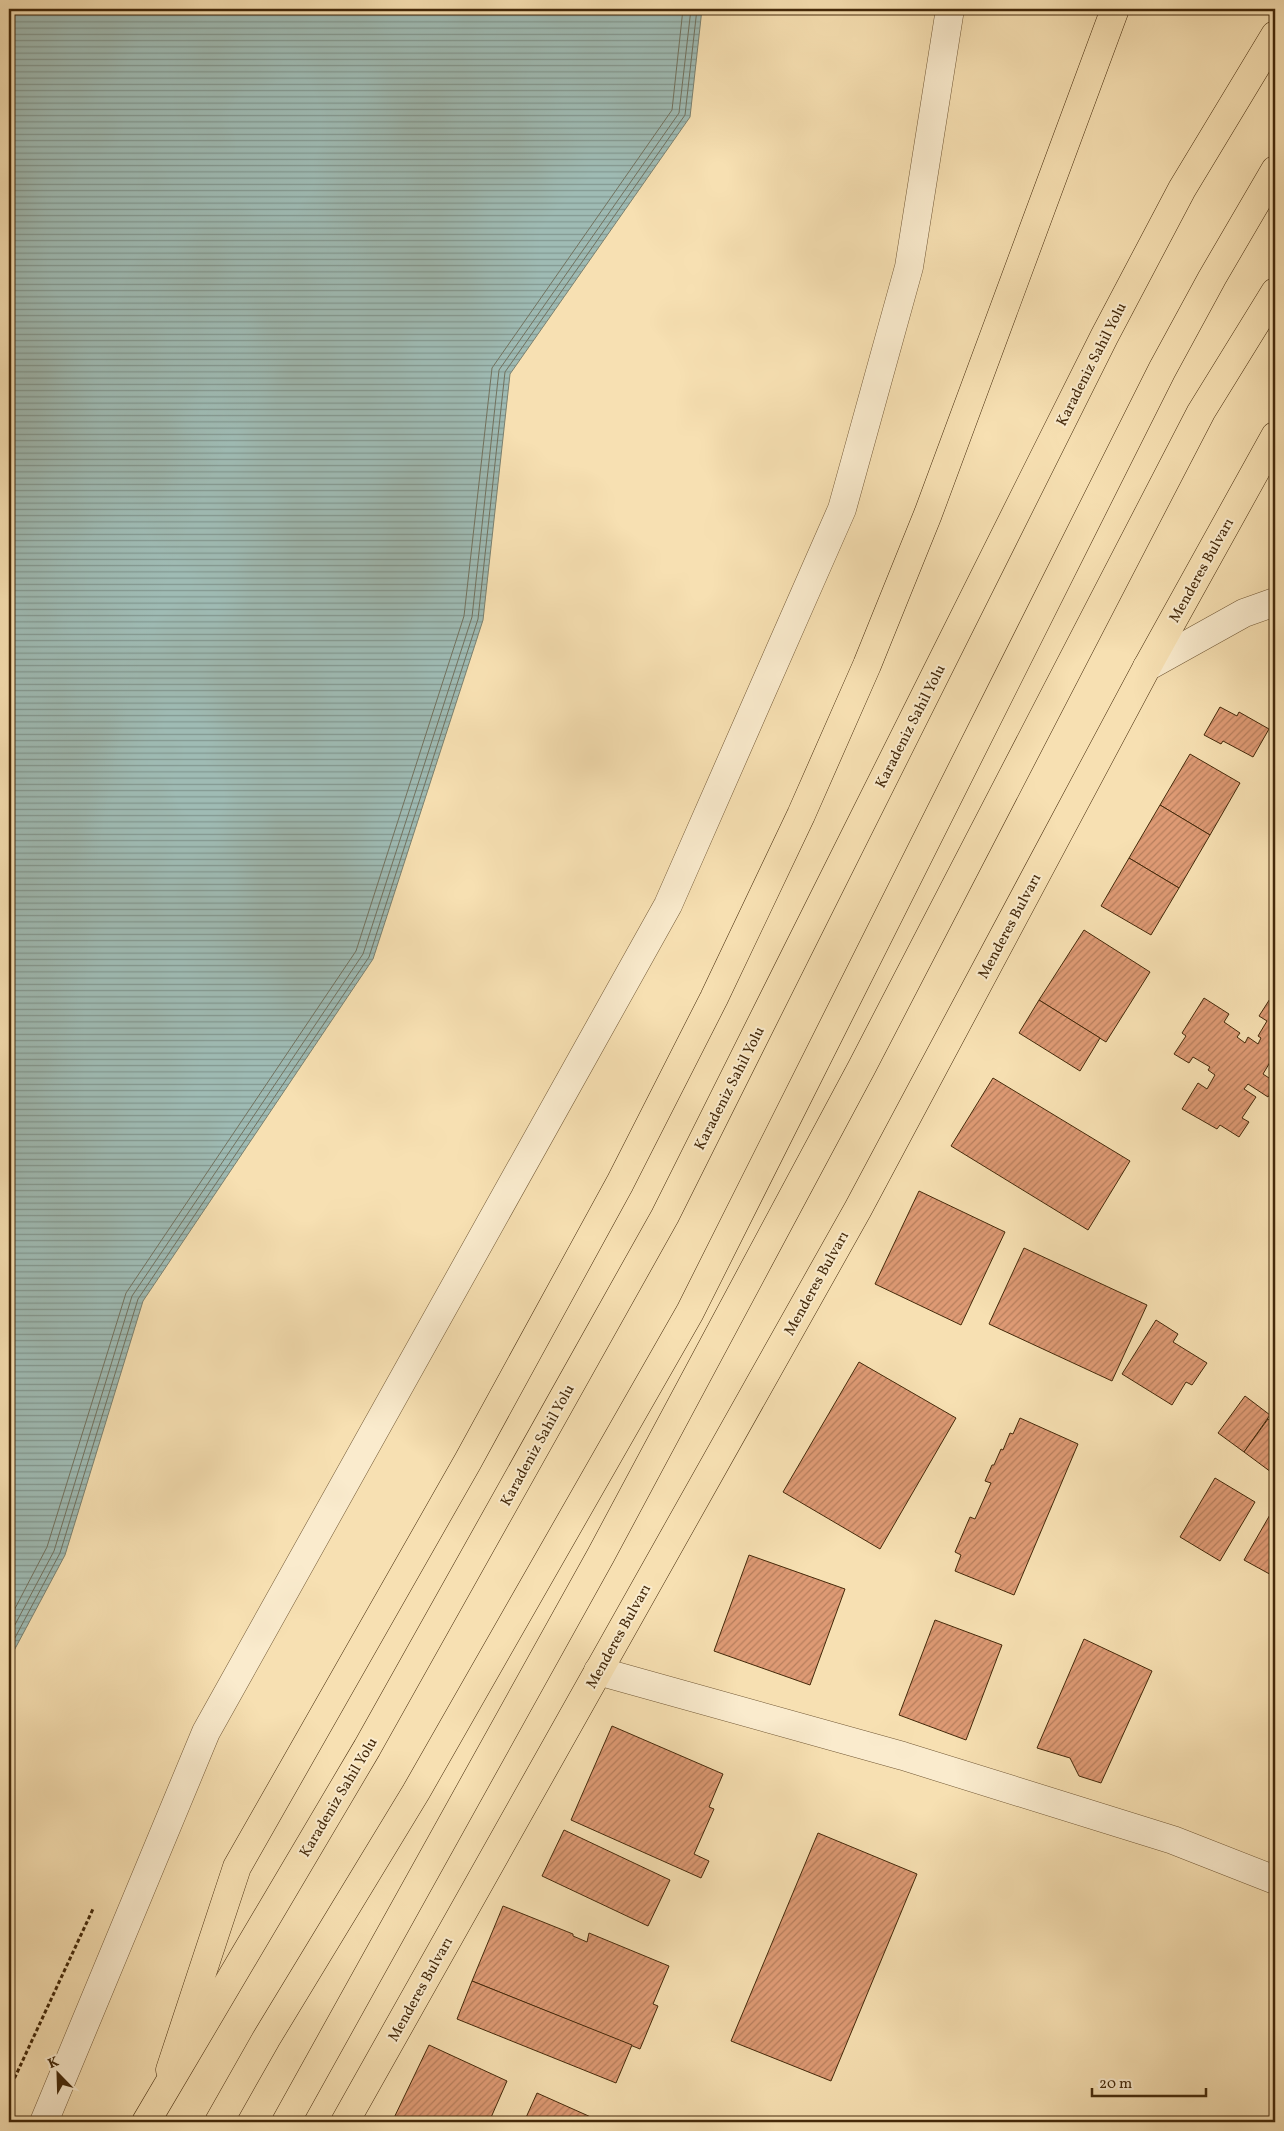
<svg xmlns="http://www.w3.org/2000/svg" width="1284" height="2131" font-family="Vollkorn,serif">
  <defs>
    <pattern id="water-rules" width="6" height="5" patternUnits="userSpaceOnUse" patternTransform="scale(1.25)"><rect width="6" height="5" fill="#9fbbb4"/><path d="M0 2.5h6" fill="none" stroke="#839891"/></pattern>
    <pattern id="building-hatch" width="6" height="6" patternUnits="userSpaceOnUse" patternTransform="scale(1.25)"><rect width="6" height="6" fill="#de9a74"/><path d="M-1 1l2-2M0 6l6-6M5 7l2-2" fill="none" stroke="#b67e5d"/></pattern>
  </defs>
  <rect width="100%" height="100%" fill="#f7e0b2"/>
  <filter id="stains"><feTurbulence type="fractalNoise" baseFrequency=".004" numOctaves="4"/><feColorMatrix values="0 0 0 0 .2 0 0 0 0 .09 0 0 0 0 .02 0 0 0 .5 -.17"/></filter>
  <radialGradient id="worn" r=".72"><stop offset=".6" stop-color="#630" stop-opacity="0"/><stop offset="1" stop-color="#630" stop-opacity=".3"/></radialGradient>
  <!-- water -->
  <polygon fill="url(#water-rules)" stroke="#7b8170" points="9,9 702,9 690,117 510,374 483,620 373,959 143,1301 65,1555 9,1660"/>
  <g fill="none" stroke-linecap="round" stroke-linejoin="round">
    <!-- shore -->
    <g stroke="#72725f" stroke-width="1">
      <polyline points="9,1620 47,1547 126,1293 356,951 464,616 492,368 672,110 683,9"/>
      <polyline points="9,1636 54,1551 132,1296 363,954 472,617 499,370 679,113 691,9"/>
      <polyline points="9,1649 60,1553 138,1299 369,957 478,619 505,372 685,115 697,9"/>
    </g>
  </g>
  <!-- building -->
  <g fill="url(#building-hatch)" stroke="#44290a">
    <polygon points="1220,707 1237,716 1239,712 1269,729 1253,757 1223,741 1221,744 1204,735"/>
    <polygon points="1190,754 1240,783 1210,835 1160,805"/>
    <polygon points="1160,805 1210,835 1179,888 1129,858"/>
    <polygon points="1129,858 1179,888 1151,935 1101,906"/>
    <polygon points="1084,930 1150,972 1106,1042 1039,1000"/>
    <polygon points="1275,991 1275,1054 1263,1074 1275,1082 1275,1086 1268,1097 1248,1084 1244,1089 1256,1097 1242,1118 1249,1122 1239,1137 1220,1125 1217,1129 1182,1109 1198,1083 1207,1089 1215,1075 1208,1070 1210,1067 1193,1057 1189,1063 1174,1054 1186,1036 1182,1033 1204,998 1229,1014 1224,1022 1240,1033 1237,1037 1245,1043 1248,1037 1258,1044 1261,1038 1258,1036 1267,1021 1259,1016"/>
    <polygon points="1039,1000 1100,1038 1080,1071 1019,1033"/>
    <polygon points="993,1078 1130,1161 1088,1230 951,1146"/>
    <polygon points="919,1191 1005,1232 961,1325 875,1284"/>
    <polygon points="1024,1248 1147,1305 1112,1381 989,1324"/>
    <polygon points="1156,1320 1178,1334 1173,1342 1207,1363 1192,1385 1186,1382 1172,1405 1122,1374"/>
    <polygon points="859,1362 956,1418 880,1549 783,1492"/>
    <polygon points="1245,1396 1270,1415 1244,1452 1218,1433"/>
    <polygon points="1020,1418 1078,1444 1014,1595 955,1571 961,1555 955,1552 970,1517 975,1519 991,1483 985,1481 992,1465 994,1465 1001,1449 1003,1450 1010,1433 1013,1434"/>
    <polygon points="1268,1419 1275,1424 1275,1475 1244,1452"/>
    <polygon points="1215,1478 1255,1502 1220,1561 1180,1537"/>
    <polygon points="1271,1513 1275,1515 1275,1577 1244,1560"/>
    <polygon points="749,1555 845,1589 810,1685 714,1651"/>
    <polygon points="935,1620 1002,1645 966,1740 899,1715"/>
    <polygon points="1084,1639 1152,1671 1101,1783 1079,1776 1070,1758 1037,1748"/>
    <polygon points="612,1726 723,1774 709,1807 714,1809 694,1854 709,1861 701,1878 571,1820"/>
    <polygon points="564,1830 670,1880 648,1926 542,1876"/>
    <polygon points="818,1833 917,1874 831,2081 731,2041"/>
    <polygon points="503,1906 573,1934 573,1936 587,1942 589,1933 669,1966 653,2004 658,2006 640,2049 472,1981"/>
    <polygon points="472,1981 632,2045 616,2083 457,2019"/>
    <polygon points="429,2045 507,2081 489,2122 392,2122"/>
    <polygon points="537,2093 546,2097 602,2122 524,2122"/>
  </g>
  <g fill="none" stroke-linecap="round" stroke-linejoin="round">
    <defs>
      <g id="minor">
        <polyline points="1147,667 1244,613 1275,602"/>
        <polyline points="598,1671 903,1756 1173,1840 1275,1880"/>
        <polyline points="44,2122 206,1732 668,905 842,509 909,267 950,9"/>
      </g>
      <g id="major">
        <polyline points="170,2070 237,1867 468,1461 620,1183 714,998 801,815 867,665 928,514 1115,9"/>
        <polyline points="286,2122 601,1555 862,1067 1201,412 1275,292"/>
        <polyline points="345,2122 858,1209 1147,667 1275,436"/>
      </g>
      <g id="highway">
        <polyline points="146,2122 367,1748 665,1216 1104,337 1182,189 1275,35"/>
        <polyline points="219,2122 266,2039 416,1792 690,1312 1162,370 1212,278 1275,170"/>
      </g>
    </defs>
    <!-- minor casing -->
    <use href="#minor" stroke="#715734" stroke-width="29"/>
    <!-- major casing -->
    <use href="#major" stroke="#44290a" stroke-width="29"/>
    <!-- highway casing -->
    <use href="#highway" stroke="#44290a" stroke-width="29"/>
    <!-- path -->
    <polyline stroke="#44290a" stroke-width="3" stroke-dasharray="4 2.5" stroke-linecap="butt" points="9,2090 93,1909"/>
    <!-- minor -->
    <use href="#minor" stroke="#faebcd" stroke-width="28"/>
    <!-- major -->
    <use href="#major" stroke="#f7e0b2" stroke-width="28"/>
    <!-- highway -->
    <use href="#highway" stroke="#f7e0b2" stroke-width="28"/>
  </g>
  <g text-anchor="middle" stroke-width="4" stroke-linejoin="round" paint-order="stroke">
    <!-- street labels -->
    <g font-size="15" fill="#44290a" stroke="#faebcd">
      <text transform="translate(1091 364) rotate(-63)" y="5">Karadeniz Sahil Yolu</text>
      <text transform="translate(1201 570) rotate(-61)" y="5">Menderes Bulvarı</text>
      <text transform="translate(910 726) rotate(-63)" y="5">Karadeniz Sahil Yolu</text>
      <text transform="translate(1009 926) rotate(-62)" y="5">Menderes Bulvarı</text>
      <text transform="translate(729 1088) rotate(-63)" y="5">Karadeniz Sahil Yolu</text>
      <text transform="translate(816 1283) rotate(-61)" y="5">Menderes Bulvarı</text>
      <text transform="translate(537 1445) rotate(-61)" y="5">Karadeniz Sahil Yolu</text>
      <text transform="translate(618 1636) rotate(-61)" y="5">Menderes Bulvarı</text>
      <text transform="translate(338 1797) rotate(-59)" y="5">Karadeniz Sahil Yolu</text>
      <text transform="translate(420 1989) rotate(-61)" y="5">Menderes Bulvarı</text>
    </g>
  </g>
  <!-- margin -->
  <rect width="1284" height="2131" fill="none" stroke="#f7e0b2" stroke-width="30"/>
  <rect x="10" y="10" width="1264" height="2111" fill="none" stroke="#44290a" stroke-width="2.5"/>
  <rect x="15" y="15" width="1254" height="2101" fill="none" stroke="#44290a"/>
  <!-- north arrow -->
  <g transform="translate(58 2074) rotate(337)" stroke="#faebcd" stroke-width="4" paint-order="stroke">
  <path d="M0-4L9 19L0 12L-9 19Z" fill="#44290a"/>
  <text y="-8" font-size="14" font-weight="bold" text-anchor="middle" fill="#44290a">K</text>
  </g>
  <!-- scale -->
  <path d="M1092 2088v8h114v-8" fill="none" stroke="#44290a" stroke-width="2.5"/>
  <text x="1099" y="2088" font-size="15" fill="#44290a" stroke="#faebcd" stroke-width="4" paint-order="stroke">20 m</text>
  <rect width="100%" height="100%" filter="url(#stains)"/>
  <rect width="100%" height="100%" fill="url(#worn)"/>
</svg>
